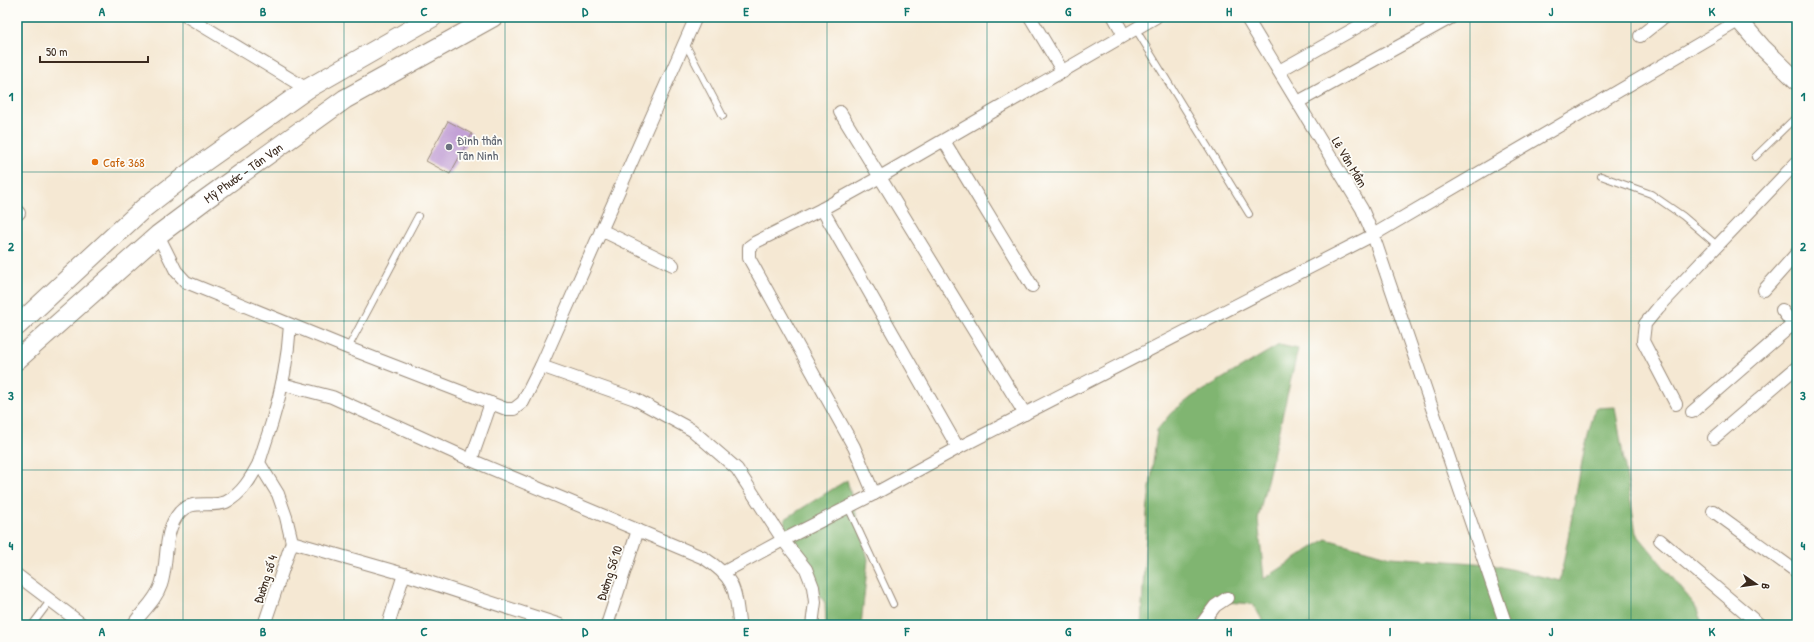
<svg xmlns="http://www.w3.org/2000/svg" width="1814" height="642" font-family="'Patrick Hand',sans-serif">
  <rect width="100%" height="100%" fill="#fdfcf7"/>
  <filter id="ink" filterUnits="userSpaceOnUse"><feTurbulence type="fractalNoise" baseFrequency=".025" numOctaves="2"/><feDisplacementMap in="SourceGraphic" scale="8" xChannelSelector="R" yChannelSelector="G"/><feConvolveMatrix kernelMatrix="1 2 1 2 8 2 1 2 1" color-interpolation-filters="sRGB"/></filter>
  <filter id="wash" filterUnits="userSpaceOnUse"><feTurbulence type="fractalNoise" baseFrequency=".012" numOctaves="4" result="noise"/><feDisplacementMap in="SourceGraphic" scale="16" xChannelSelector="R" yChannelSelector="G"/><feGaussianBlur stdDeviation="0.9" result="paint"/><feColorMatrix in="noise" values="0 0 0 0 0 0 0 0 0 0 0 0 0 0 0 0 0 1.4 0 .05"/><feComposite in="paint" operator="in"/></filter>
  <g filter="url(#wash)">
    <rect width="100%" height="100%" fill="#f5e8d3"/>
    <!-- forest -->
    <g fill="#80b571" stroke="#5e7048">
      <polygon points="1279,345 1298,349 1258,519 1264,579 1326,539 1391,557 1489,564 1560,581 1584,451 1595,408 1615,407 1636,533 1694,604 1703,625 1265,625 1253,604 1216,601 1197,625 1141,625 1147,513 1157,430 1171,413 1193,396"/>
      <polygon points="847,480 868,559 861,625 826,625 825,603 783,540 785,519"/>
    </g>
    <g id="blocks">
      <!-- building -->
      <polygon fill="#c3a1d6" points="448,121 472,134 450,174 426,161"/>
    </g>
  </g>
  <g filter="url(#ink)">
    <use href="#blocks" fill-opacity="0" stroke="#988978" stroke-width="1"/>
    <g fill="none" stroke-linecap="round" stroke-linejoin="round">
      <defs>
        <g id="lane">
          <polyline points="1135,28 1249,214"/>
          <polyline points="685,43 723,116"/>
          <polyline points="1755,157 1797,116"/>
          <polyline points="1601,176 1651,194 1683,216 1718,246"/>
          <polyline points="348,348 418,216"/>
          <polyline points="848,507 893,604"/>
          <polyline points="32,625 50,601"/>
        </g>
        <g id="street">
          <polyline points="188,17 307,89"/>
          <polyline points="1030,17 1063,72"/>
          <polyline points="1114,17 1124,35"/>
          <polyline points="1640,36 1664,17"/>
          <polyline points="1279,71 1375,17"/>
          <polyline points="1298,102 1452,17"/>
          <polyline points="840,112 1025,414"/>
          <polyline points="944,141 1032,286"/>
          <polyline points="822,209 958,448"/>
          <polyline points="17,211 19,213"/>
          <polyline points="601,230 673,265"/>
          <polyline points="158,235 176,271 186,282 348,348 506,409 514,409 523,402 541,366 696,17"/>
          <polyline points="1764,290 1797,253"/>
          <polyline points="1782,310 1797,330"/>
          <path d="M290,325C288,358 282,390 272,422C268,435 263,449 259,463L278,494L286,517L292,542L404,574L560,625"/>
          <polyline points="541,366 635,399 692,430 737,469 783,540 806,569 813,587 815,602 812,625"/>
          <path d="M282,384L332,397L471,460L704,558C734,577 735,588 739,621L738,625"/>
          <polyline points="1676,404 1643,341 1645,324 1658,308 1797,162"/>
          <polyline points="1692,412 1792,325"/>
          <polyline points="1714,438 1797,367"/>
          <polyline points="471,460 491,403"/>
          <polyline points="874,494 854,447 749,258 749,247 756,242 822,209 880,177 1156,17"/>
          <polyline points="1713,511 1797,572"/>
          <polyline points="1660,540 1760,625"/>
          <polyline points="724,572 783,540 874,494 958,448 1373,235 1362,209 1246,17"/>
          <polyline points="17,575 83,625"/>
          <path d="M133,625C142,611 155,602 161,585C169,562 162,532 180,512C191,499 211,508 226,502C242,494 251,478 259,463"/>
          <polyline points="264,625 292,542"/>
          <polyline points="388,625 404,574"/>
          <polyline points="607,625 638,530"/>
          <polyline points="1201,625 1215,606 1227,598"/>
          <polyline points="1506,625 1373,235 1738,21"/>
        </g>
        <polyline id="secondary" points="1736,17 1762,47 1797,81"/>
        <g id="primary">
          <polyline points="17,326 144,208 201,164 307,89 433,17"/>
          <path id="s1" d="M17,360L158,235L206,199L345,99L493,17"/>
        </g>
      </defs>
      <!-- lane casing -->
      <use href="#lane" stroke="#988978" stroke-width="8"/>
      <!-- street casing -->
      <use href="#street" stroke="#988978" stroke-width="14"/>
      <!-- secondary casing -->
      <use href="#secondary" stroke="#988978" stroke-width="19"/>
      <!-- primary casing -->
      <use href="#primary" stroke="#988978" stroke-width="21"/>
      <!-- lane -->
      <use href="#lane" stroke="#fff" stroke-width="6"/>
      <!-- street -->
      <use href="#street" stroke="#fff" stroke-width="12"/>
      <!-- secondary -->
      <use href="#secondary" stroke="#fff" stroke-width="17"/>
      <!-- primary -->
      <use href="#primary" stroke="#fff" stroke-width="19"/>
    </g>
  </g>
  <!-- grid -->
  <path fill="none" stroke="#0f766e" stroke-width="1" stroke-opacity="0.55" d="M183,17V625M344,17V625M505,17V625M666,17V625M827,17V625M987,17V625M1148,17V625M1309,17V625M1470,17V625M1631,17V625M17,172H1797M17,321H1797M17,470H1797"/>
  <!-- markers -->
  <circle fill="#6b7280" stroke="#fdfcf7" stroke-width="1.5" cx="449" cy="147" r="4"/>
  <circle fill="#e8710a" stroke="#fdfcf7" stroke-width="1.5" cx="95" cy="162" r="4"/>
  <g text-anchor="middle" stroke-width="3.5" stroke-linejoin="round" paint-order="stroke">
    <!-- worship labels -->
    <g font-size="13" fill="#5b616d" stroke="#fdfcf7" text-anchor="start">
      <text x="457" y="145">Đình thần<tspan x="457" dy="15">Tân Ninh</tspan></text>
    </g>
    <!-- food labels -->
    <g font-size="13" fill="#c56008" stroke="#fdfcf7" text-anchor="start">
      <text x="103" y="167">Cafe 368</text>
    </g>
    <!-- street labels -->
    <g font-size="13" fill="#3b2a1e" stroke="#fdfcf7">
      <text transform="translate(1350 162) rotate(59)" y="5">Lê Văn Mầm</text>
      <text dy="5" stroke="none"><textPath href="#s1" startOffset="294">Mỹ Phước - Tân Vạn</textPath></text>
      <text transform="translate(609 573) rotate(-72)" y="5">Đường Số 10</text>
      <text transform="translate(265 579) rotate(-72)" y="5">Đường số 4</text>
    </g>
  </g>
  <!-- margin -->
  <rect width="1814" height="642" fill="none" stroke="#fdfcf7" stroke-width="44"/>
  <!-- north arrow -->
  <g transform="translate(1756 584) rotate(103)" stroke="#fdfcf7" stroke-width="3" paint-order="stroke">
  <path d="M0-3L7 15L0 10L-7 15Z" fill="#3b2a1e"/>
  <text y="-6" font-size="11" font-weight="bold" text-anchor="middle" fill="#3b2a1e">B</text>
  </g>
  <!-- scale -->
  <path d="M40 56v6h108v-6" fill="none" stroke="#3b2a1e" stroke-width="2"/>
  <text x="46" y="56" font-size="12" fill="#3b2a1e" stroke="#fdfcf7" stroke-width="3" paint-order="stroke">50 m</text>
  <rect x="22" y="22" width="1770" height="598" fill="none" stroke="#0f766e" stroke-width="1.5"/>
  <g font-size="13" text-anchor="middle" font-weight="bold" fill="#0f766e">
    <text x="102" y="16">A</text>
    <text x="263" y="16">B</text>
    <text x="424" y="16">C</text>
    <text x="585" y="16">D</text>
    <text x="746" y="16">E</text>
    <text x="907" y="16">F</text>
    <text x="1068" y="16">G</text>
    <text x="1229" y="16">H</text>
    <text x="1390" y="16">I</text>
    <text x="1551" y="16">J</text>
    <text x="1712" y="16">K</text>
    <text x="11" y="101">1</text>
    <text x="1803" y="101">1</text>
    <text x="11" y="251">2</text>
    <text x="1803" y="251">2</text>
    <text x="11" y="400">3</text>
    <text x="1803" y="400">3</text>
    <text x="11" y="550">4</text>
    <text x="1803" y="550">4</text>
    <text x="102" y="636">A</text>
    <text x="263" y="636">B</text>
    <text x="424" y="636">C</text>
    <text x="585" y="636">D</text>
    <text x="746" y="636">E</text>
    <text x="907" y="636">F</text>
    <text x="1068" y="636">G</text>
    <text x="1229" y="636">H</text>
    <text x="1390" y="636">I</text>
    <text x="1551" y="636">J</text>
    <text x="1712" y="636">K</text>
  </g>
</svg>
